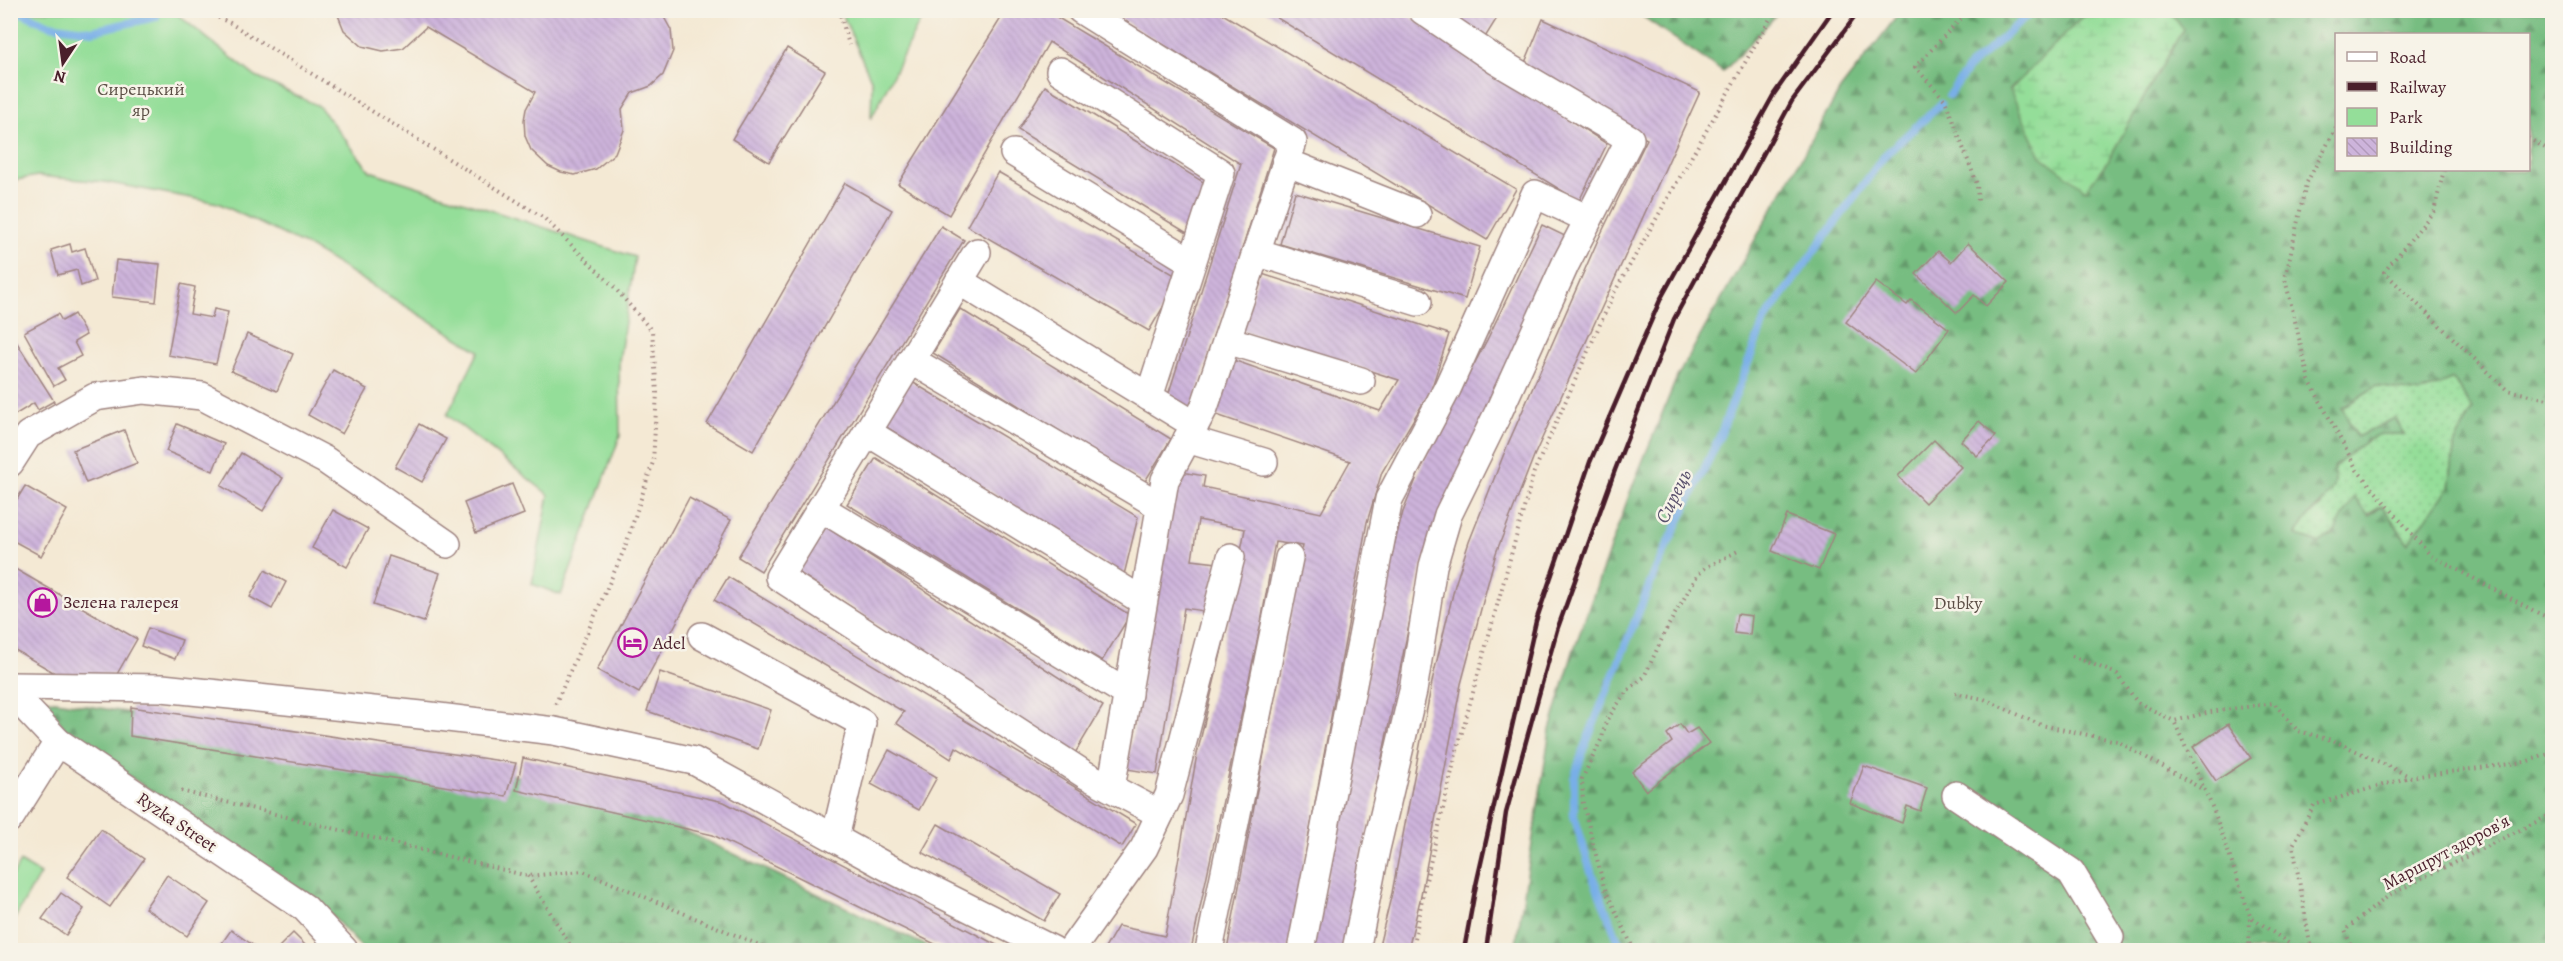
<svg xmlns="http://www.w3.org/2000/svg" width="2563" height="961" font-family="Alegreya,serif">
  <defs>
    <pattern id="grass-dots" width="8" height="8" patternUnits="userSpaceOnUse" patternTransform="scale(1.5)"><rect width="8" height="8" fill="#94de99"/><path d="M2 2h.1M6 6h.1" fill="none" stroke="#81be84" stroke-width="1.8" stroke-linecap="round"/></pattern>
    <pattern id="forest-firs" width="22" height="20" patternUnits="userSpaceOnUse" patternTransform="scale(1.5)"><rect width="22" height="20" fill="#77bd81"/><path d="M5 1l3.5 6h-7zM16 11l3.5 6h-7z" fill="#64996a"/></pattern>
    <pattern id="wetland-marsh" width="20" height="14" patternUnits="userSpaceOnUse" patternTransform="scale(1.5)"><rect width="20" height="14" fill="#94de99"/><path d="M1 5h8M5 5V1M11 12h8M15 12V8" fill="none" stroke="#81be84"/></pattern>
    <pattern id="building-back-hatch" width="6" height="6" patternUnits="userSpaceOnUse" patternTransform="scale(1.5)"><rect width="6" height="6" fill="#cdb4db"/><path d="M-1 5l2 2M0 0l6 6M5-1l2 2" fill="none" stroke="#b29abc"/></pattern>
  </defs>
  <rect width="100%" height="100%" fill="#f7f3e8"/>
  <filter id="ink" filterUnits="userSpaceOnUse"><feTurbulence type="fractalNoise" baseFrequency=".0167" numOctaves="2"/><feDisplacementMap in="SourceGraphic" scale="12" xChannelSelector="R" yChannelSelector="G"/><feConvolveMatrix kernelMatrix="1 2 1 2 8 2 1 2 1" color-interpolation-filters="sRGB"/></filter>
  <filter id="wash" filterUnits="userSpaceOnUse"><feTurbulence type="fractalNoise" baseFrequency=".008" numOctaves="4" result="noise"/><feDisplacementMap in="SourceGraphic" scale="24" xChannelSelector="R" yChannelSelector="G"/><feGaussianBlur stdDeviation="1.35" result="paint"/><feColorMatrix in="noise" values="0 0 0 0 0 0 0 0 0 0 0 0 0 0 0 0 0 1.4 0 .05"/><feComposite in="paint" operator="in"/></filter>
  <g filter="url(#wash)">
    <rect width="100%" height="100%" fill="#f4e9d4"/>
    <!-- grass -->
    <polygon fill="url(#grass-dots)" stroke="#6f7e62" stroke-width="1.5" points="2453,378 2473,409 2455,443 2449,488 2408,543 2382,506 2319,543 2297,536 2303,519 2321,506 2334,467 2362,444 2379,434 2405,434 2395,418 2357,437 2342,408 2376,386 2421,393"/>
    <!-- forest -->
    <g fill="url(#forest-firs)" stroke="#606e56" stroke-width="1.5" fill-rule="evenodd">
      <polygon points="1635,11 1780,11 1723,72"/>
      <path d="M1901,11H2093L2080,19L2010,90L2108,160L2183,29L2169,11H2552V950H1515L1550,730L1573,652L1632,487L1677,377L1840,90ZM2336,34H2528V170H2336V158L2334,156L2336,123ZM2453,379L2473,410L2455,443L2449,488L2408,543L2382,506L2369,516L2354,497L2334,533L2319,543L2297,536C2304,511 2324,509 2333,486C2335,481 2334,472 2334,467L2362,444L2379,434H2405L2395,418L2357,437L2342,408L2376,386L2421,393Z"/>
      <polygon points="43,699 497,770 661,819 935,950 364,950 321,904 72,738"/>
    </g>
    <!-- wetland -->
    <polygon fill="url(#wetland-marsh)" stroke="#6f7e62" stroke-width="1.5" points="2093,11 2169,11 2183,29 2108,160 2086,190 2041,156 2010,90 2080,19"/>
    <!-- park -->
    <g fill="#94de99" stroke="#6f7e62" stroke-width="1.5">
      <polygon points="10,11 173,11 256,77 319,106 370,171 635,257 619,361 620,436 561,595 532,584 549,495 447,415 479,351 311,248 218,203 105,182 37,176 11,181"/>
      <polygon points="841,11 925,11 871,119 872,82"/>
      <polygon points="20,862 40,874 11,925 11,878"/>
    </g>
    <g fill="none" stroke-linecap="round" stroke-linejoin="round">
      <!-- stream -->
      <g stroke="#78afe7" stroke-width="8">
        <polyline points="15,10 50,25 92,31 156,17"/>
        <polyline points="1949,95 1969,67 2034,10"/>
        <polyline points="1622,950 1592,875 1574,816 1574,778 1584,748 1656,569 1719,438 1765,319 1885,155 1941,104"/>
      </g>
    </g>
    <g id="blocks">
      <!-- building -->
      <g fill="url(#building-back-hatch)">
        <polygon points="336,10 660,10 671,30 673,51 663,75 651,86 632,93 622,109 624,130 615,153 596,169 575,175 561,172 548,166 531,150 525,136 524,120 526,109 535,92 426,27 403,48 383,51 362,46 344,30"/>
        <polygon points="1006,10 1045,10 1274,148 1192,409 1166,402 1241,164 1049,42 949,215 898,184"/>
        <polygon points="1106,10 1216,10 1516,189 1487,240"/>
        <polygon points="1264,10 1400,10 1607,144 1579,201"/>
        <polygon points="1442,10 1502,10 1484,39"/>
        <polygon points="1543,19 1700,92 1534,456 1496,553 1461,684 1420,900 1408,950 1378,950 1392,893 1433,677 1455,585 1469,542 1507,446 1597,242 1647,139 1522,70"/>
        <polygon points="787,48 825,71 769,162 732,139"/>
        <polygon points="1045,86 1205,183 1192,236 1018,130"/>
        <polygon points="998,172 1180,278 1149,331 967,226"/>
        <polygon points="845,183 892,210 753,451 707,424"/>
        <polygon points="1295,192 1480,247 1465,299 1280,244"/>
        <polygon points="1542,225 1567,237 1420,571 1343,950 1312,950 1389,564 1403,512 1425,457 1487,340"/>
        <polygon points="941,226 964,240 761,571 738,557"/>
        <polygon points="1968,243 2009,282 1986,306 1974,295 1957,313 1916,274 1938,251 1951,262"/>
        <polygon points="70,244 72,252 85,248 95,281 81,286 77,270 58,275 51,250"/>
        <polygon points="116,260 160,264 156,302 112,297"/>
        <polygon points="1259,273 1449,334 1431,390 1382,472 1367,522 1288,950 1227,950 1303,546 1275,542 1261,623 1191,950 1104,950 1118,926 1165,936 1197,754 1225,636 1245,529 1198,520 1192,560 1217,563 1210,612 1184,608 1157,774 1127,769 1176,471 1205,476 1203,487 1321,513 1350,461 1214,414 1233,360 1380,411 1399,380 1241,330"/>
        <polygon points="1876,282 1907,305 1911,300 1949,329 1916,374 1846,322"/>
        <polygon points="181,284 195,287 190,314 212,318 214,309 228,312 216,364 168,355"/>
        <polygon points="960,309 1171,439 1144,483 933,353"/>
        <polygon points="58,314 62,321 74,314 86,335 74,342 81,356 58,368 65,380 54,386 24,332"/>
        <polygon points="247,334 293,354 277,391 231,371"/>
        <polygon points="12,335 54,401 38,410 34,403 13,416 10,413"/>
        <polygon points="333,370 367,389 342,434 308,415"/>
        <polygon points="907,379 1138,517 1124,575 880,423"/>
        <polygon points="1979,421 1996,436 1977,456 1961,441"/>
        <polygon points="177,424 224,444 213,471 166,451"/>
        <polygon points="419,424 446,439 422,482 395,467"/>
        <polygon points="124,430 137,463 86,483 73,450"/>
        <polygon points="1934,440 1961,467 1925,503 1898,476"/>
        <polygon points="241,453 283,478 263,511 221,486"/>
        <polygon points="876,458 1130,615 1102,661 847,504"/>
        <polygon points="512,484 524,514 476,533 464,503"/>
        <polygon points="25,486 67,510 41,556 10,539 10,511"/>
        <polygon points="689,498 731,520 639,693 597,670"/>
        <polygon points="333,510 368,529 347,567 312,548"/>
        <polygon points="1787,515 1834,534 1819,570 1772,551"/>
        <polygon points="826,527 1103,706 1074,755 797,571"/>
        <polygon points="389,556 440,573 424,622 373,605"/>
        <polygon points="10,566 137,639 117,674 60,676 10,647"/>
        <polygon points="265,570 286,582 272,609 250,597"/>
        <polygon points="728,577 1136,824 1122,847 956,747 951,759 896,723 904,712 714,600"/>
        <polygon points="1737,614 1752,616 1750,635 1734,633"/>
        <polygon points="148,628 182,640 175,659 141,646"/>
        <polygon points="660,672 771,710 758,749 647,711"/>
        <polygon points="131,707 516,763 506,796 130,736"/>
        <polygon points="1680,724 1687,734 1697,728 1709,743 1646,791 1632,772 1672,742 1667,734"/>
        <polygon points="2228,724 2251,758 2216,781 2193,747"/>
        <polygon points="889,750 937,777 919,810 871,784"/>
        <polygon points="523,758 724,802 1006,950 947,950 713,835 516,790"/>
        <polygon points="1864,766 1927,788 1920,811 1907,806 1902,823 1850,803"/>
        <polygon points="938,824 1060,894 1044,921 922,852"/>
        <polygon points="101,829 144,859 110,907 67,877"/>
        <polygon points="167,875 209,903 187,936 145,908"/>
        <polygon points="61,893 84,909 66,935 42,919"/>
        <polygon points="231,930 260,950 217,950"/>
        <polygon points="293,933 310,950 276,950"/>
      </g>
    </g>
  </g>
  <g filter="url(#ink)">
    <use href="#blocks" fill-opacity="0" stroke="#9f8480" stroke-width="1.5"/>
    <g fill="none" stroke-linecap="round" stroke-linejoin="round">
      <defs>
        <g id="minor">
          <polyline points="1081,10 1293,142 1204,408 1195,425"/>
          <polyline points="1060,71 1221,173 1149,397"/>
          <polyline points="1014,153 1192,262"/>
          <polyline points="1286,162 1417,214"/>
          <polyline points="977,252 779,577 1084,774 1160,814"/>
          <polyline points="1256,252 1418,302"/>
          <polyline points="959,281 1195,425 1165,480 1111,788"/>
          <polyline points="1227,340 1361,381"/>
          <polyline points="911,360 1160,506"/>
          <polyline points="867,432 1143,601"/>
          <polyline points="1187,439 1264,462"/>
          <polyline points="10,463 28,435 95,397 144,390 202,396 325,460 447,544"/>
          <polyline points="821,508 1128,694"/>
          <polyline points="702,636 862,723 835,838"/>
          <polyline points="10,686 162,688 431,716 554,731 694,761 887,867 1053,950"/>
          <polyline points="10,691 58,742 305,908 344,950"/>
          <polyline points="1956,795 2071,872 2110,937"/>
          <polyline points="10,818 58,742"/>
          <polyline points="1071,950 1144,848 1169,795 1231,557"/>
          <polyline points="1209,950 1289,558"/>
          <polyline points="1301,950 1389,499 1447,389 1535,194 1588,219"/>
          <polyline points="1356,950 1376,849 1413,691 1433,566 1448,515 1498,413 1566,263 1630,139 1497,61 1422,10"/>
        </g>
      </defs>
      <!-- minor casing -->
      <use href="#minor" stroke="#9f8480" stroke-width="30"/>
      <!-- path -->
      <g stroke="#9f8480" stroke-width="4" stroke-dasharray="1.5 4.5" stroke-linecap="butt">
        <polyline points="85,10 93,13 105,10"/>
        <polyline points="202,10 230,23 544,218 614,287 652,331 657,392 653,462 624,550 555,705"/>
        <polyline points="839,10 849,45"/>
        <polyline points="1969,10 1915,67 1945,100 1977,184 1978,202"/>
        <polyline points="2336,128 2306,184 2285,279 2309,380 2357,470 2430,555 2540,614 2552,619"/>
        <polyline points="2528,138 2552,152"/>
        <polyline points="2444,170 2434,211 2384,272 2507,390 2552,400"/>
        <polyline points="2072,656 2117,674 2137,702 2174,721"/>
        <polyline points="1955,693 1984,699 2041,725 2117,741 2202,789"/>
        <polyline points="181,791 528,876 583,871 771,950"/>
        <polyline points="528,876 573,950"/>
        <polyline points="1413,950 1423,893 1456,754 1534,472 1614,293 1775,10"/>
        <polyline points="1634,950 1604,887 1583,803 1582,779 1602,738 1606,721 1627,691 1644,677 1668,626 1697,576 1705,568 1738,551"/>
        <polyline points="2249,950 2250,916"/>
        <polyline points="2298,950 2250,916 2214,811 2174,721 2210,712 2274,703 2298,731 2335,741 2411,777 2525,762 2552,753"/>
        <polyline points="2311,950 2293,845 2314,805 2410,777"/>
        <polyline points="2352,950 2345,930 2391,894 2552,814"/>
      </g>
      <!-- minor -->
      <use href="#minor" stroke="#fff" stroke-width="27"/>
      <!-- rail -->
      <g stroke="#4a1f2b" stroke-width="4.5">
        <polyline points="1464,950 1476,885 1536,621 1590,462 1661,298 1774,94 1833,10"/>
        <polyline points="1486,950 1506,813 1557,630 1615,470 1674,319 1792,101 1860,10"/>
      </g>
    </g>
  </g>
  <!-- icons -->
  <defs>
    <symbol id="shop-ring" viewBox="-11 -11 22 22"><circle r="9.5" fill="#f7f3e8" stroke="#b5179e" stroke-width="1.5"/><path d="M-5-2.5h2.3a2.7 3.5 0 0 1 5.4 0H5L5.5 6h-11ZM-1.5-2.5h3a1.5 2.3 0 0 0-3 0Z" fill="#b5179e"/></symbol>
    <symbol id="hotel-ring" viewBox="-11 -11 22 22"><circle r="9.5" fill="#f7f3e8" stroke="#b5179e" stroke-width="1.5"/><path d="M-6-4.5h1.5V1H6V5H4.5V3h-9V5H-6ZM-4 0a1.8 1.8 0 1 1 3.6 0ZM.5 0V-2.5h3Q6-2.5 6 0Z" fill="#b5179e"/></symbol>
  </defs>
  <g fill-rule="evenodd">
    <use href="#shop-ring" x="26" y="586" width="33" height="33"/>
    <use href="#hotel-ring" x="616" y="626" width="33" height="33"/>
  </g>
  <g text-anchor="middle" stroke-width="5" stroke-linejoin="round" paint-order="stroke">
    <!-- park labels -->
    <g font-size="18" fill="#5c4f46" stroke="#f7f3e8">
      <text x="141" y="95">Сирецький<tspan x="141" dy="21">яр</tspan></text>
      <text x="1958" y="609">Dubky</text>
    </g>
    <!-- poi labels -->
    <g font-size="18" fill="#4a1f2b" stroke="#f7f3e8" text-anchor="start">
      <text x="63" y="608">Зелена галерея</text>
      <text x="653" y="649">Adel</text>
    </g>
    <!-- street labels -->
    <g font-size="18" fill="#4a1f2b" stroke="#f7f3e8">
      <text transform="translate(177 822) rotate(34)" y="6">Ryzka Street</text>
      <text transform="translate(2446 852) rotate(-28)" y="6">Маршрут здоров'я</text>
    </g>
    <!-- water labels -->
    <g font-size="20" font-style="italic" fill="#5a516d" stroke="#f7f3e8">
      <text transform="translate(1673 496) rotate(-64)" y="7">Сирець</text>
    </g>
  </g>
  <!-- margin -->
  <rect width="2563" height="961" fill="none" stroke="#f7f3e8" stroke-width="36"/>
  <!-- legend -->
  <rect x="2335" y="33" width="195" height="138" fill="#f7f3e8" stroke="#b29e9c" stroke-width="1.5"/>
  <rect x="2347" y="52" width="30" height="9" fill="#ffffff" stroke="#b29e9c" stroke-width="1.5"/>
  <text x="2389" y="63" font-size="18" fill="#4a1f2b">Road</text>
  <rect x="2347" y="82" width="30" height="9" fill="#4a1f2b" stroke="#b29e9c" stroke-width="1.5"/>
  <text x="2389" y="93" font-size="18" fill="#4a1f2b">Railway</text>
  <rect x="2347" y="108" width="30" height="18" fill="#94de99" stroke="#b29e9c" stroke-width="1.5"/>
  <text x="2389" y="123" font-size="18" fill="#4a1f2b">Park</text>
  <rect x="2347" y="138" width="30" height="18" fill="url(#building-back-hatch)" stroke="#b29e9c" stroke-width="1.5"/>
  <text x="2389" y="153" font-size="18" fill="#4a1f2b">Building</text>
  <!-- north arrow -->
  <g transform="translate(63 63) rotate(193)" stroke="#f7f3e8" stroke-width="4.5" paint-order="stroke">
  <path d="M0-4.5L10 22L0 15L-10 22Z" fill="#4a1f2b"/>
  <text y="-9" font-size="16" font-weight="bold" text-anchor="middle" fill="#4a1f2b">N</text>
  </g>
</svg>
